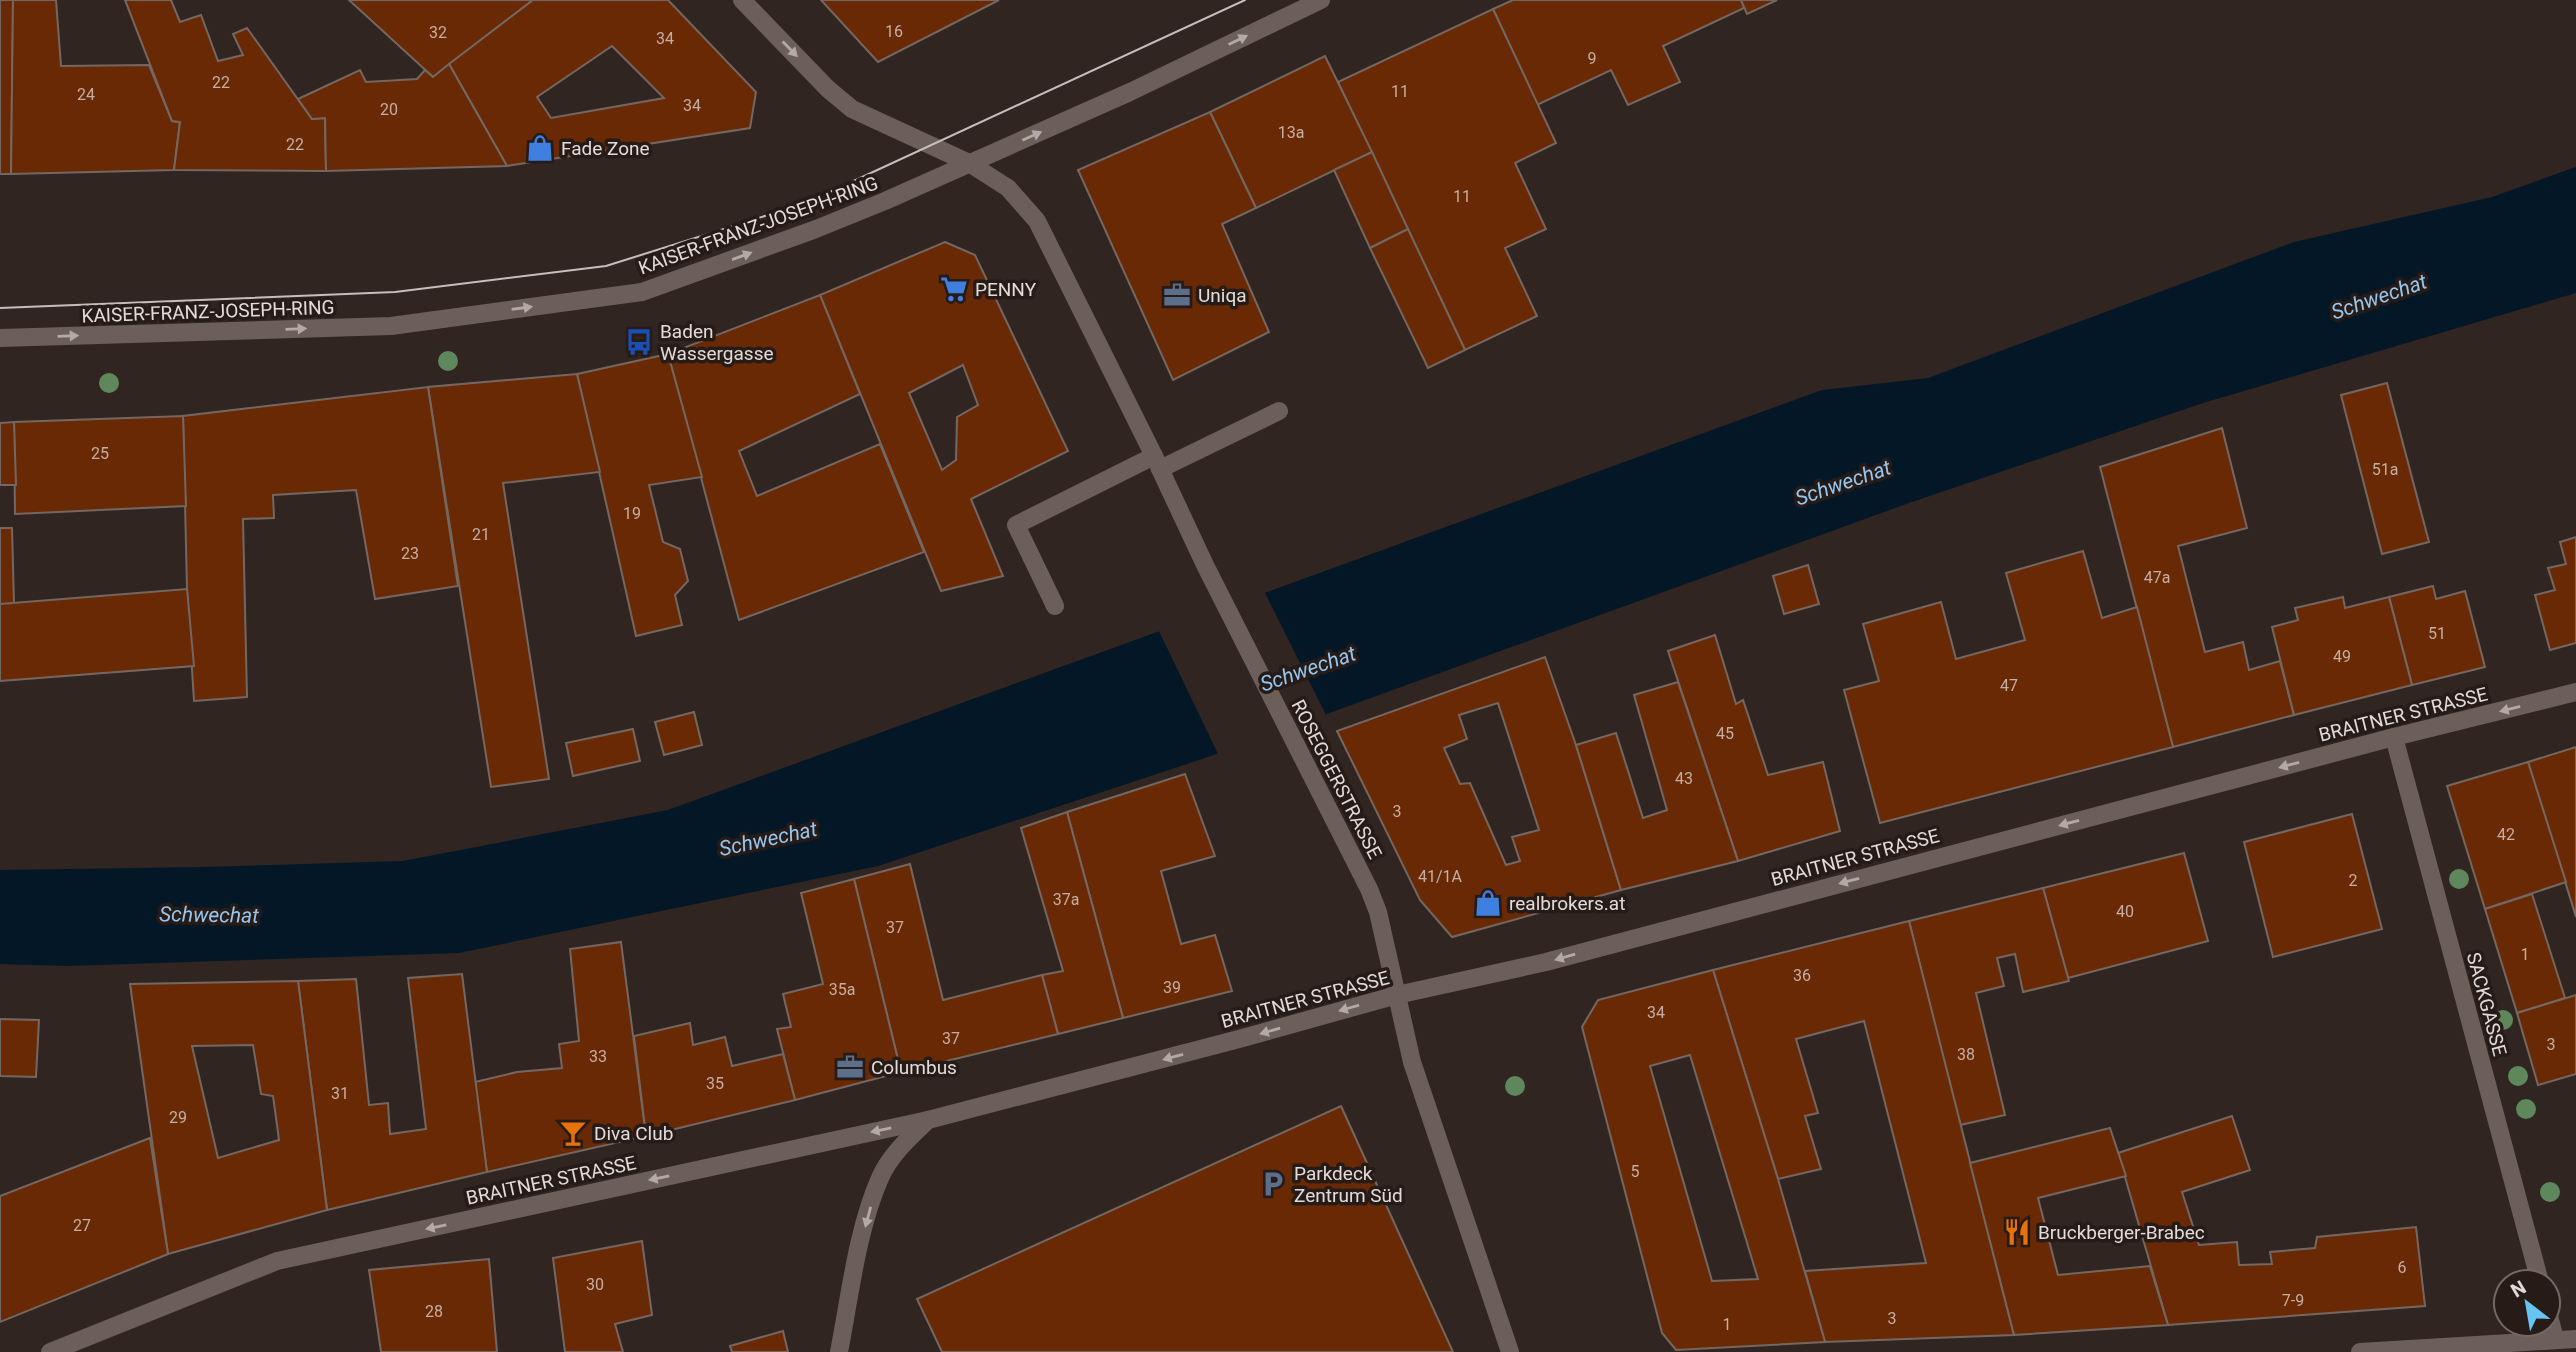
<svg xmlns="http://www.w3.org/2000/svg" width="2576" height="1352" font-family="Roboto,sans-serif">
  <rect width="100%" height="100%" fill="#302521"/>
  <!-- water -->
  <polygon fill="#041727" points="2576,167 2576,293 2203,403 1909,503 1205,758 878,866 459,953 68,966 0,964 0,870 203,867 403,861 668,810 1822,390 1928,378 2294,242 2492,197"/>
  <!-- pier -->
  <polygon fill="#302521" points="1264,591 1327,717 1219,756 1158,629"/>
  <!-- building -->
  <g fill="#6a2905" stroke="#746761" stroke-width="2" fill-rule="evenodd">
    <polygon points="0,0 13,0 11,174 0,174"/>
    <polygon points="13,0 56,0 61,66 149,65 172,121 180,122 174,170 11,174"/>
    <polygon points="125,0 171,0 180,22 201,15 218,61 243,55 233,34 247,28 312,119 325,118 326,171 174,170 180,122 172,121"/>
    <polygon points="349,0 533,0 433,77"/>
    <path d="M533,0H668L756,92L750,128L507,166L449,64ZM612,46L664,98L551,118L537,97Z"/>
    <polygon points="821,0 999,0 878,62"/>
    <polygon points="1513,0 1741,0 1744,8 1663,46 1680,82 1628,105 1611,70 1537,105 1493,9"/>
    <polygon points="1741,0 1777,0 1747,14"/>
    <polygon points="1493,9 1556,143 1515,163 1546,229 1505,248 1537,316 1465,350 1338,82"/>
    <polygon points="1325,56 1372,152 1256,208 1210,112"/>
    <polygon points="449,64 507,166 326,171 325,118 312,119 298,99 360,70 366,82 417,79 425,70 433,77"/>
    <polygon points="1210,112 1256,208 1222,224 1269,332 1173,380 1078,170"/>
    <polygon points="1372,152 1408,229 1370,248 1334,170"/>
    <polygon points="1408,229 1465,350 1428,368 1370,248"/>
    <path d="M945,242L975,255L1068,451L971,499L1003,576L941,591L820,295ZM963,365L978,405L957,417L956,460L942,470L909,393Z"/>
    <polygon points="820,295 860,394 739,451 757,496 880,444 924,552 739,620 668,354"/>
    <polygon points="668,354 702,477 649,485 663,542 680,549 688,581 675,595 682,625 636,636 577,374"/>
    <polygon points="577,374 600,472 503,483 549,779 491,787 428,387"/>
    <polygon points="2387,383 2429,542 2382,554 2341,395"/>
    <polygon points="428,387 458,586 375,599 356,490 273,495 274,518 243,519 247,697 194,701 187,589 183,416"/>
    <polygon points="183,416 186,506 15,514 14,422"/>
    <polygon points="14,422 16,485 0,485 0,423"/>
    <polygon points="2222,428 2247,528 2178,546 2205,652 2243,642 2249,670 2280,661 2294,715 2173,747 2100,467"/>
    <polygon points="0,528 12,528 14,604 0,604"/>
    <polygon points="2576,537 2576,643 2550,650 2535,595 2555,590 2548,568 2566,564 2560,542"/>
    <polygon points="2083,551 2102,618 2137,607 2173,747 1880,823 1844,690 1879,681 1863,624 1941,602 1956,659 2025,640 2006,573"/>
    <polygon points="1808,565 1819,604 1784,614 1773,576"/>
    <polygon points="2433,586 2436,599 2465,591 2485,667 2412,685 2389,597"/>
    <polygon points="187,589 194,666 0,681 0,604"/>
    <polygon points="2343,597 2345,608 2389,597 2412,685 2294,715 2272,627 2298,620 2295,608"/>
    <polygon points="1715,635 1736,704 1743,700 1768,775 1823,762 1840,831 1738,861 1668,651"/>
    <path d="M1545,657L1576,745L1621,890L1452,937L1420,900L1337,731ZM1498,703L1539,830L1512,837L1520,861L1506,865L1470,783L1460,784L1444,748L1467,739L1459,715Z"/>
    <polygon points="1678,682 1738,861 1621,890 1576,745 1616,733 1643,818 1667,810 1634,695"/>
    <polygon points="694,712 702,745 664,755 655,722"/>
    <polygon points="633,729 640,761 573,776 566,743"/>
    <polygon points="2576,747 2576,917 2528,762"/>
    <polygon points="2528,762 2566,882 2485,909 2447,786"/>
    <polygon points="1185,774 1215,856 1161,871 1181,944 1215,935 1232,991 1123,1018 1067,812"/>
    <polygon points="1067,812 1123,1018 1058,1034 1042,975 1063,971 1021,828"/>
    <polygon points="2352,814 2382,929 2273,957 2244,842"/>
    <polygon points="2184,853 2208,941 2068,978 2043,888"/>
    <polygon points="910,864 943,1000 1042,975 1058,1034 901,1072 854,879"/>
    <polygon points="854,879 901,1072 795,1100 777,1029 791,1027 783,994 823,984 801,893"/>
    <polygon points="2043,888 2069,981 2023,992 2015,954 1997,958 2004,986 1976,993 2005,1115 1960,1125 1909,921"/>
    <polygon points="2532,894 2565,998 2517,1013 2485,909"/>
    <polygon points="1909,921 2014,1335 1825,1342 1805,1271 1926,1263 1864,1021 1796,1039 1818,1113 1805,1116 1821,1169 1778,1179 1713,970"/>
    <polygon points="621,942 646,1136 487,1172 475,1082 517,1072 562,1068 559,1044 579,1041 570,949"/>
    <path d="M1713,970L1778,1179L1825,1342L1676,1350L1662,1333L1582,1027L1598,1000ZM1690,1055L1758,1279L1712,1281L1650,1066Z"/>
    <polygon points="462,974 487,1172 327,1210 298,981 356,979 369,1105 388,1103 390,1134 426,1129 408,978"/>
    <path d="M298,981L327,1210L168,1254L130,984ZM253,1045L261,1094L273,1096L279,1140L218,1158L192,1046Z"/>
    <polygon points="2576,995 2576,1074 2538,1085 2517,1013"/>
    <polygon points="0,1019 39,1020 36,1077 0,1076"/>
    <polygon points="690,1023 693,1045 725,1037 732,1066 783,1054 795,1100 646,1136 634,1036"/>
    <polygon points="1341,1106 1453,1352 942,1352 917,1299"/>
    <polygon points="2232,1116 2250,1170 2182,1192 2199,1245 2237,1242 2239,1265 2272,1264 2270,1252 2315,1248 2317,1237 2416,1227 2425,1306 2168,1325 2118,1153"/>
    <polygon points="2110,1128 2126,1176 2038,1198 2058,1275 2150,1266 2168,1325 2014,1335 1970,1163"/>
    <polygon points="150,1138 168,1254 0,1322 0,1196"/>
    <polygon points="642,1241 652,1315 615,1324 623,1352 565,1352 553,1258"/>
    <polygon points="489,1259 497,1352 381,1352 369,1270"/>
    <polygon points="783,1331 788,1352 732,1352 730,1346"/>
  </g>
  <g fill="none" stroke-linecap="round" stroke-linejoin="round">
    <!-- service -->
    <g stroke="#6c5f5a" stroke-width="18">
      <polyline points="1160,469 1279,411"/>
      <polyline points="1055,606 1016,525 1154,456"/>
    </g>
    <!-- minor -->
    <g stroke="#6c5f5a" stroke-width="18">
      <polyline points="742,0 828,89 852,109 969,163 1008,188 1037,221 1154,456 1205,565 1369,889 1378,912 1412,1062 1510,1352"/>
      <polyline points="2394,737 2540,1282"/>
      <polyline points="2548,1312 2555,1339"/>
      <path d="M839,1352C850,1296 857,1230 880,1178C890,1155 910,1137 928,1120"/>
      <polyline points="2360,1352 2576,1339"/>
    </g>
    <!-- tertiary -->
    <g stroke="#6c5f5a" stroke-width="18">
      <polyline points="0,338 391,326 642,292 816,229 885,201 1130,92 1321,0"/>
      <polyline points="50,1352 277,1261 928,1120 1239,1039 1397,995 1546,962 2394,737 2576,692"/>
    </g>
    <!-- tram -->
    <polyline stroke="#c7bebb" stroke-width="2" points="0,308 395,292 606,266 806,203 1245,0"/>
  </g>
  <!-- trees -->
  <g fill="#5e875c">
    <circle cx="448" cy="361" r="10"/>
    <circle cx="109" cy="383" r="10"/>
    <circle cx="2459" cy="879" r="10"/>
    <circle cx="2503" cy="1020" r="10"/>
    <circle cx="2518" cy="1076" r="10"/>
    <circle cx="1515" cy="1086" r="10"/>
    <circle cx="2526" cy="1109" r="10"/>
    <circle cx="2550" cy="1192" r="10"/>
  </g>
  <!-- one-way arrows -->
  <defs><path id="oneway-solid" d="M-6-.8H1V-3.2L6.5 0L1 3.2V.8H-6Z" transform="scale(1.75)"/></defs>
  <g fill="#b3a9a6">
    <use href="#oneway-solid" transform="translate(1238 40) rotate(-26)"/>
    <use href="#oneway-solid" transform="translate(790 49) rotate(46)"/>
    <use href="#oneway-solid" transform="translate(1032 136) rotate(-24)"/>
    <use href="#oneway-solid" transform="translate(742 256) rotate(-20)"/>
    <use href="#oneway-solid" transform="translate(522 308) rotate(-8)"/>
    <use href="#oneway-solid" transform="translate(296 329) rotate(-2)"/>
    <use href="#oneway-solid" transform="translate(68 336) rotate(-2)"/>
    <use href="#oneway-solid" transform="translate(2510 709) rotate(166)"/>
    <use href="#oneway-solid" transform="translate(2289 765) rotate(165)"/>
    <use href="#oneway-solid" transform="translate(2069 823) rotate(165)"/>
    <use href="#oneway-solid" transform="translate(1849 881) rotate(165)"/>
    <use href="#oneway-solid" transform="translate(1565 957) rotate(164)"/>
    <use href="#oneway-solid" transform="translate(1349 1008) rotate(164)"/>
    <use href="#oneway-solid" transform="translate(1270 1031) rotate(164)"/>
    <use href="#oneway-solid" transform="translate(1173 1057) rotate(165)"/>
    <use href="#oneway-solid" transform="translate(881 1130) rotate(168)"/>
    <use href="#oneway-solid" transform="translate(659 1178) rotate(168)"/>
    <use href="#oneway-solid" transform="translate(868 1217) rotate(105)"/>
    <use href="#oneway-solid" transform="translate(436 1227) rotate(168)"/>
  </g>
  <!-- icons -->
  <defs>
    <symbol id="shop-bare" viewBox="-9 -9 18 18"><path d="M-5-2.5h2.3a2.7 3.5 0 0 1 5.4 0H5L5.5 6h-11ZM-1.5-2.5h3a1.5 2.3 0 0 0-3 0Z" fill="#3f7fe0" stroke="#261b17" stroke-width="2.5" paint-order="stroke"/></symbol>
    <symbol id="supermarket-bare" viewBox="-9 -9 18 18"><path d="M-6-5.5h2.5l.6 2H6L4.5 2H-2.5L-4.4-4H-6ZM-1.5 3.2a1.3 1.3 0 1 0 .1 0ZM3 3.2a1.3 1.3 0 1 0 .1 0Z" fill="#3f7fe0" stroke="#261b17" stroke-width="2.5" paint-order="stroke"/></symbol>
    <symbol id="office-bare" viewBox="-9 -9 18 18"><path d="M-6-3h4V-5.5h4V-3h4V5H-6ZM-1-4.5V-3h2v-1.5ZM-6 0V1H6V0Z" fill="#5c6f8a" stroke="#261b17" stroke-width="2.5" paint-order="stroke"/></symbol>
    <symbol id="bus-bare" viewBox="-9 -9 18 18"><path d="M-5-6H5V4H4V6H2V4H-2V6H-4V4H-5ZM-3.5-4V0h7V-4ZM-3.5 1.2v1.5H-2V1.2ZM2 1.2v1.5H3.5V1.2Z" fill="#1a4fb4" stroke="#261b17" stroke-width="2.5" paint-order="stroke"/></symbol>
    <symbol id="bar-bare" viewBox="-9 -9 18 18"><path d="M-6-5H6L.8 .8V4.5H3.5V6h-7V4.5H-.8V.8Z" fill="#e8710a" stroke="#261b17" stroke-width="2.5" paint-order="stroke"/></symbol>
    <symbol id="parking-bare" viewBox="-9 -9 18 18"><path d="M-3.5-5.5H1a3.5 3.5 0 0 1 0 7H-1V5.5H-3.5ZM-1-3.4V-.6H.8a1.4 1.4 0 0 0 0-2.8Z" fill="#5c6f8a" stroke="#261b17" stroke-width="2.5" paint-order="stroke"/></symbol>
    <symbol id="restaurant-bare" viewBox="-9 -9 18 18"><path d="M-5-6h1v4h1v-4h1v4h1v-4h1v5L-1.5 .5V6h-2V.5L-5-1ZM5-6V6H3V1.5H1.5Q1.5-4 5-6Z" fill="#e8710a" stroke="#261b17" stroke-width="2.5" paint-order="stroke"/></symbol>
  </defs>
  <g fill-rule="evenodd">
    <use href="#shop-bare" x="521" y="129" width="38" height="38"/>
    <use href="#supermarket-bare" x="935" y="270" width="38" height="38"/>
    <use href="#office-bare" x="1158" y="276" width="38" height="38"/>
    <use href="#bus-bare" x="620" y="323" width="38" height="38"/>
    <use href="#shop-bare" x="1469" y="884" width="38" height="38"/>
    <use href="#office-bare" x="831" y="1048" width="38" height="38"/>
    <use href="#bar-bare" x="554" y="1114" width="38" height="38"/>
    <use href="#parking-bare" x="1254" y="1165" width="38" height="38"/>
    <use href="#restaurant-bare" x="1998" y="1213" width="38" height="38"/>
  </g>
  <g text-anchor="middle" stroke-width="7" stroke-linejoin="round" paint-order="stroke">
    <!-- number labels -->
    <g font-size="16" fill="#c5aea3">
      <text x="894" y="37">16</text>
      <text x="438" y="38">32</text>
      <text x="665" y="44">34</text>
      <text x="1592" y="64">9</text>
      <text x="221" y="88">22</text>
      <text x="1400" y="97">11</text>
      <text x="86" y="100">24</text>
      <text x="692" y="111">34</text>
      <text x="389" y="115">20</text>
      <text x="1291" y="138">13a</text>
      <text x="295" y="150">22</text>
      <text x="1462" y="202">11</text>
      <text x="100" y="459">25</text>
      <text x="2385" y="475">51a</text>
      <text x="632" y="519">19</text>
      <text x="481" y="540">21</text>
      <text x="410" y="559">23</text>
      <text x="2157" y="583">47a</text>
      <text x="2437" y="639">51</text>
      <text x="2342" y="662">49</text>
      <text x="2009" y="691">47</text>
      <text x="1725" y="739">45</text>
      <text x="1684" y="784">43</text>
      <text x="1397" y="817">3</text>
      <text x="2506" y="840">42</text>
      <text x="1440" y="882">41/1A</text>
      <text x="2353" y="886">2</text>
      <text x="1066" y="905">37a</text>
      <text x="2125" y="917">40</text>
      <text x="895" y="933">37</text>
      <text x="2525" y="960">1</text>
      <text x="1802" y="981">36</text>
      <text x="1172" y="993">39</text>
      <text x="842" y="995">35a</text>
      <text x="1656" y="1018">34</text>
      <text x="951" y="1044">37</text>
      <text x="2551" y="1050">3</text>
      <text x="1966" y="1060">38</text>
      <text x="598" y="1062">33</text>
      <text x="715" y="1089">35</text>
      <text x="340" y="1099">31</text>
      <text x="178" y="1123">29</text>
      <text x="1635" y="1177">5</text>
      <text x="82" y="1231">27</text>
      <text x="2402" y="1273">6</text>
      <text x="595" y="1290">30</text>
      <text x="2293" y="1306">7-9</text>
      <text x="434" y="1317">28</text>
      <text x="1892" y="1324">3</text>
      <text x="1727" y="1330">1</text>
    </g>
    <!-- poi labels -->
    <g font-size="19" fill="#e3dbd8" stroke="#261b17" text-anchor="start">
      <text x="561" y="155">Fade Zone</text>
      <text x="975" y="296">PENNY</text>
      <text x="1198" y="302">Uniqa</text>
      <text x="660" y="338">Baden<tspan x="660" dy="22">Wassergasse</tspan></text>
      <text x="1509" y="910">realbrokers.at</text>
      <text x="871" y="1074">Columbus</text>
      <text x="594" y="1140">Diva Club</text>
      <text x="1294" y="1180">Parkdeck<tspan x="1294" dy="22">Zentrum Süd</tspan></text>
      <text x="2038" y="1239">Bruckberger-Brabec</text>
    </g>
    <!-- street labels -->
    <g font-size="19" fill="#e3dbd8" stroke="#261b17">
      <text transform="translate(758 225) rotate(-20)" y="7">KAISER-FRANZ-JOSEPH-RING</text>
      <text transform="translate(208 311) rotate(-2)" y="7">KAISER-FRANZ-JOSEPH-RING</text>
      <text transform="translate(2403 714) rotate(-14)" y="7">BRAITNER STRASSE</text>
      <text transform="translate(1337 779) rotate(63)" y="7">ROSEGGERSTRASSE</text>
      <text transform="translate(1855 857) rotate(-15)" y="7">BRAITNER STRASSE</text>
      <text transform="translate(1305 999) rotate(-15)" y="7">BRAITNER STRASSE</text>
      <text transform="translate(2487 1004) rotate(75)" y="7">SACKGASSE</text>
      <text transform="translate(551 1180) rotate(-12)" y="7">BRAITNER STRASSE</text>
    </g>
    <!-- water labels -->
    <g font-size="21" font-style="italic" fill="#94c6f0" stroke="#261b17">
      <text transform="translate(2379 297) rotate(-19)" y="7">Schwechat</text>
      <text transform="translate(1843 483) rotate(-19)" y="7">Schwechat</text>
      <text transform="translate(1308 669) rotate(-19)" y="7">Schwechat</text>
      <text transform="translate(768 839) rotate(-12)" y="7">Schwechat</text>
      <text transform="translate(209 915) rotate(1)" y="7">Schwechat</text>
    </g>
  </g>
  <!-- north arrow -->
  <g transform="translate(2527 1303) rotate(329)"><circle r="33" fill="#261b17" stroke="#726864" stroke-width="2"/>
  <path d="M0-5L12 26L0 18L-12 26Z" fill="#68c4f0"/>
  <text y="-10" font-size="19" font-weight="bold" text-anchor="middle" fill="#e3dbd8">N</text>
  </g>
</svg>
